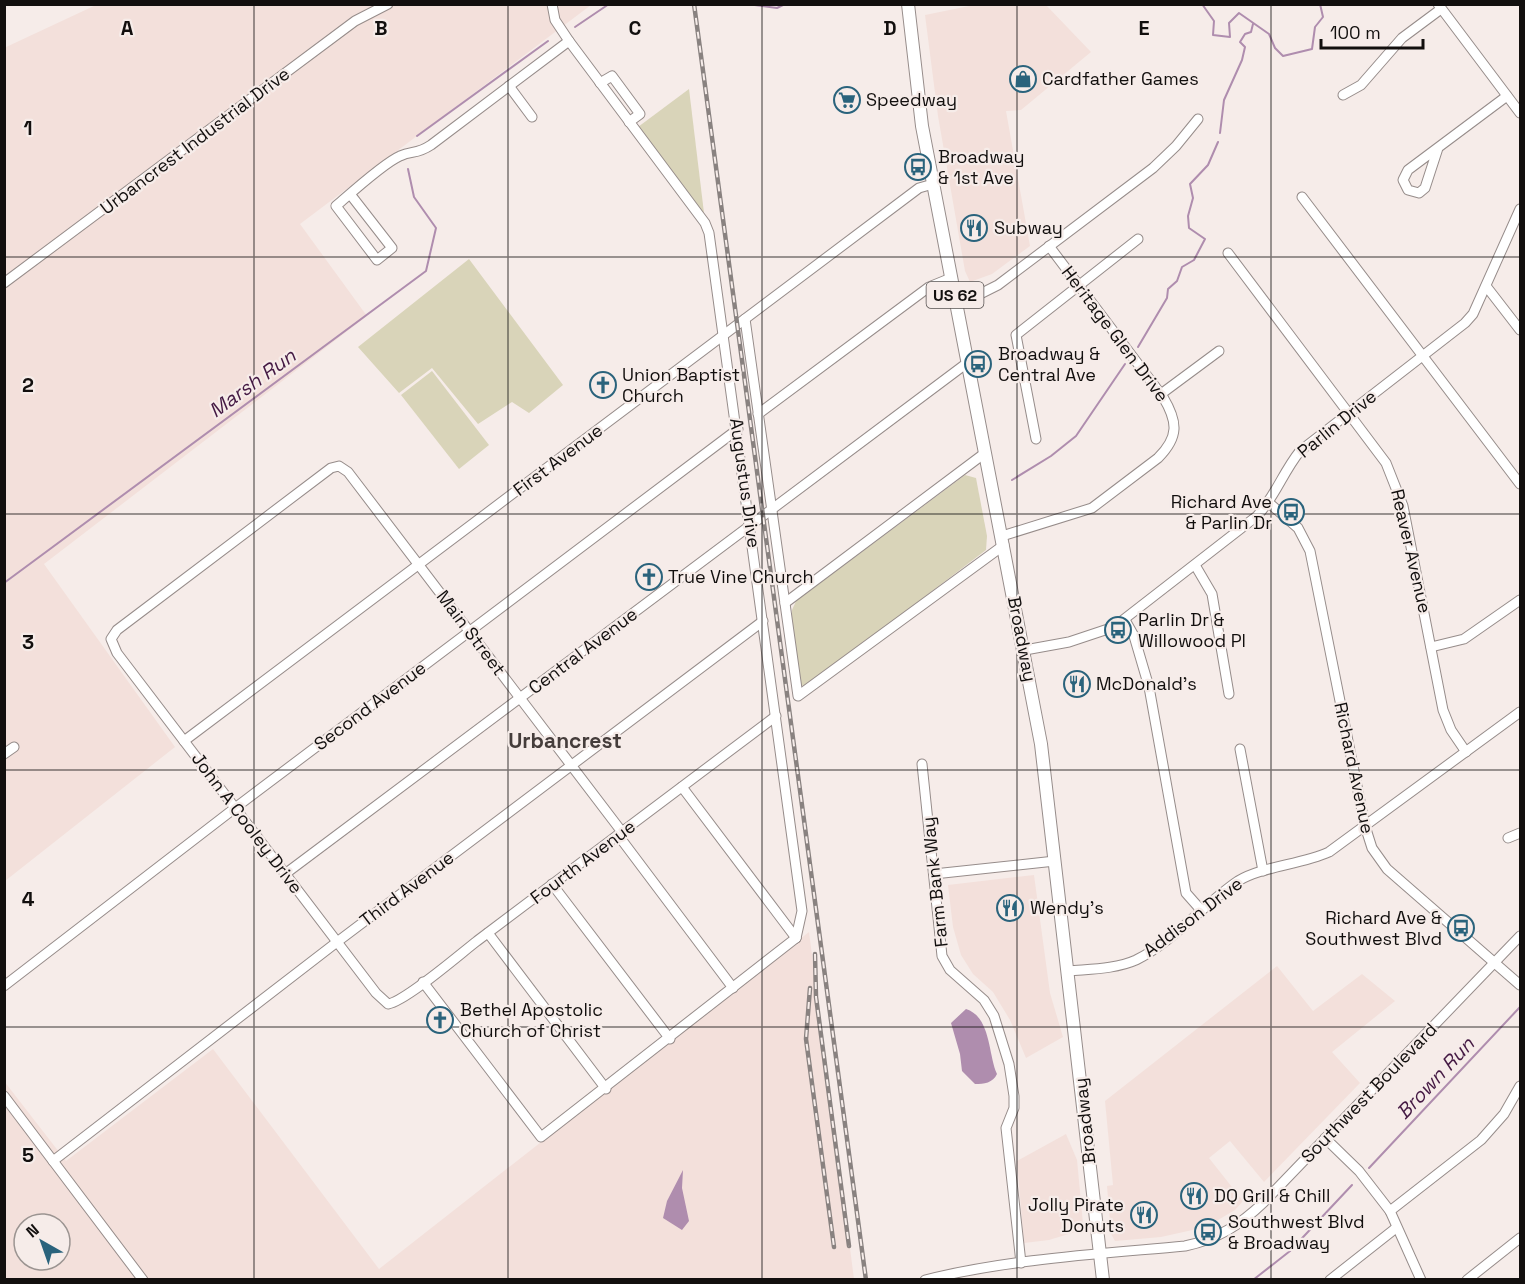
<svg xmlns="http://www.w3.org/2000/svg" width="1525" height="1284" font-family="'Space Grotesk',sans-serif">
  <rect width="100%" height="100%" fill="#f6ece9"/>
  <!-- built -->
  <g fill="#f3e0db" fill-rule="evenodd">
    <polygon points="979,4 1046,5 1091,52 1021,110 1006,111 1030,246 992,274 970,282 965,271 938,116 925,15"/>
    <polygon points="96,5 591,5 300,224 367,316 44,564 175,747 5,881 4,48"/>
    <polygon points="1034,875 1050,993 1063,1037 1026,1058 1010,1020 993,992 973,974 961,955 953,927 948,885"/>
    <path d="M809,932L854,1279H5L4,1081L66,1161L213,1049L379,1269ZM24,1224H60V1260H24Z"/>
    <polygon points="1277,966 1313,1011 1362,974 1395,1001 1332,1052 1360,1083 1264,1182 1230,1141 1209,1158 1243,1201 1235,1210 1206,1227 1161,1237 1115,1241 1111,1234 1107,1186 1113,1185 1105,1101"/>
    <polygon points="1066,1134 1077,1160 1083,1224 1075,1232 1049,1240 1024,1243 1017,1161"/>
  </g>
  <!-- green -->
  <g fill="#d9d4b9">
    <polygon points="689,89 704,213 638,127"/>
    <polygon points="469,259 563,385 529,413 512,402 478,424 432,368 399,393 358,347"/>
    <polygon points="432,371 489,445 459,469 401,395"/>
    <polygon points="965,475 976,478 987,536 986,550 809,685 800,686 792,618 792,610 796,601"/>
  </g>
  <!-- water -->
  <g fill="#af8dae">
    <path d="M966,1009C991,1017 988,1054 997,1074C993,1083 984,1084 975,1084L962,1071L960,1054L951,1023Z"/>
    <polygon points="683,1170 682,1188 689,1221 682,1230 663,1218 667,1201"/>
  </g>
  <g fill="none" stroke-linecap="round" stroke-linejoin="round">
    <!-- stream -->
    <g stroke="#af8dae" stroke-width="2">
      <polyline points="747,4 777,8 785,4"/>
      <polyline points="1202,4 1214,21 1213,35 1230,37 1229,23 1239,13 1269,34 1275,48 1283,56 1312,49 1315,27 1323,17 1320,4"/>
      <polyline points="575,27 609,4"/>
      <polyline points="1220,133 1224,100 1242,60 1245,47 1240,42 1245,34 1251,32 1253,24"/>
      <polyline points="417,136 548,41"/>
      <polyline points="1138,347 1167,298 1168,289 1177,281 1182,267 1194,260 1205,239 1189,228 1188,216 1193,198 1190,184 1208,165 1218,142"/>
      <polyline points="1012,480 1051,456 1076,436 1125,364"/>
      <polyline points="4,583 426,271 436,228 414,197 408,169"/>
      <polyline points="1369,1168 1520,1007"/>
      <polyline points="1253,1280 1290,1251 1352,1185"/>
    </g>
    <defs>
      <g id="minor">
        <polyline points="552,4 555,20 569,41 705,223 709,233 802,911 796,938"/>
        <polyline points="1438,4 1520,113"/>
        <polyline points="600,83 612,76 640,114 629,122"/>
        <polyline points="509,86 532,117"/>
        <polyline points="1343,95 1361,85 1402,38 1441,9"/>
        <polyline points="1438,148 1425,188 1419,193 1408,190 1403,180 1408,170 1507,96"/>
        <path d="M350,194L392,248L377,260L336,206C351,193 384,163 400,156C412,150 416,155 431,145L569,41"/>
        <polyline points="1302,197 1520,484"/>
        <polyline points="1228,253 1386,463 1403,506 1443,710 1451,730 1466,752"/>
        <polyline points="4,283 355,21 388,4"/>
        <polyline points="1486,286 1520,330"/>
        <polyline points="956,299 980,294 998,285 1153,168 1176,146 1198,119"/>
        <polyline points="745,319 798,696 1004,545"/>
        <polyline points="1161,394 1219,351"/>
        <polyline points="758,414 929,287 951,278"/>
        <polyline points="1036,439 1016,335 1138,239"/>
        <polyline points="1269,503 1298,528 1310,551 1365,826 1372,848 1387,869 1520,985"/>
        <path d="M1002,536L1092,508L1158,458C1179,437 1178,422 1163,397L1049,246"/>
        <polyline points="1195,565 1212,594 1229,694"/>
        <polyline points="785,603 985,453"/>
        <polyline points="1125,620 1134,636 1149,687 1186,893 1201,910"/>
        <polyline points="1431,647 1464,639 1520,600"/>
        <path d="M1025,650L1069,642L1114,627L1257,516C1275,497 1283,472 1300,451L1465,323L1473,314L1520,209"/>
        <polyline points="184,741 919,188 933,184"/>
        <polyline points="1240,749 1263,871"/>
        <polyline points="4,754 14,747"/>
        <polyline points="922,764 942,956 950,970 984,1000 994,1016 1009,1064 1014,1096 1014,1108 1006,1128 1021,1263"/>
        <polyline points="682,787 796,938"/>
        <path d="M622,832L348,472L339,466L331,468L117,630L111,639L117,653L376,993L388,1004C406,1001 460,954 477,941C577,866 677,791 776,716"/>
        <polyline points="618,835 733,988"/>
        <polyline points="1508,838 1520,833"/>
        <polyline points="285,874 967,363"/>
        <polyline points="934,874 1055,861"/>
        <polyline points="552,884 670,1039"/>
        <polyline points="488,933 606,1089"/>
        <path d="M1069,971C1090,969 1116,969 1136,960C1173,942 1204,904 1238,881C1263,866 1300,865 1329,852L1520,712"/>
        <polyline points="423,982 541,1137 796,938"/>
        <polyline points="4,986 235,808 738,429"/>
        <polyline points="4,1096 143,1280"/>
        <polyline points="1325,1138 1359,1171 1390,1211 1421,1280"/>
        <polyline points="53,1161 337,942 763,621"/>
        <polyline points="1390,1211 1481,1140 1504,1114 1520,1086"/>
        <path d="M925,1280C1009,1259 1099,1254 1185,1246C1218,1239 1240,1225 1264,1202L1520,936"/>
        <polyline points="1330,1280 1396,1228"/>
        <polyline points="1467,1280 1520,1238"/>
      </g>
      <polyline id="major" points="908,4 922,126 1041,744 1103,1280"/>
    </defs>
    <!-- minor casing -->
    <use href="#minor" stroke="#968c8a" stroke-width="11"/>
    <!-- major casing -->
    <use href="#major" stroke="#968c8a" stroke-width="14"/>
    <!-- minor -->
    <use href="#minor" stroke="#fff" stroke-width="9"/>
    <!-- major -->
    <use href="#major" stroke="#fff" stroke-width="12"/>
    <defs>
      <g id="rail">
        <polyline points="694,4 866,1280"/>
        <polyline points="815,954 816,997 849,1246"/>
        <polyline points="810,988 806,1039 834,1247"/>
      </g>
    </defs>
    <!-- rail casing -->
    <use href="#rail" stroke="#898280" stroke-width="4.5"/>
    <!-- rail -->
    <use href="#rail" stroke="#f6ece9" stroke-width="2" stroke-dasharray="7" stroke-linecap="butt"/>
  </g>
  <!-- grid -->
  <path fill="none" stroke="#120f0e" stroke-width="1.5" stroke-opacity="0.55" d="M254,4V1280M508,4V1280M762,4V1280M1017,4V1280M1271,4V1280M4,257H1520M4,514H1520M4,770H1520M4,1027H1520"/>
  <!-- icons -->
  <defs>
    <symbol id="shop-ring" viewBox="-11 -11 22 22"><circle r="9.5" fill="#f6ece9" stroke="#2a637c" stroke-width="1.5"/><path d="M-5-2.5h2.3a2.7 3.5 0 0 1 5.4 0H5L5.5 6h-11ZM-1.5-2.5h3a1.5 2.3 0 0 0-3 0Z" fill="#2a637c"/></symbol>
    <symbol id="supermarket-ring" viewBox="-11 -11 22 22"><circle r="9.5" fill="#f6ece9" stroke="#2a637c" stroke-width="1.5"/><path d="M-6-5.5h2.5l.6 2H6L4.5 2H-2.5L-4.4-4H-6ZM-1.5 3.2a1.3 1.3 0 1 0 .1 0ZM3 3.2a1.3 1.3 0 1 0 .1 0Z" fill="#2a637c"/></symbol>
    <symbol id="bus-ring" viewBox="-11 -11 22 22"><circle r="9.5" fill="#f6ece9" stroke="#2a637c" stroke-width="1.5"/><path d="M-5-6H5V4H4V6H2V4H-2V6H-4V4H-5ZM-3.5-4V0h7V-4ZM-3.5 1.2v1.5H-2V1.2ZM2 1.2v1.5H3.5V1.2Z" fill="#2a637c"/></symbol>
    <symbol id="restaurant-ring" viewBox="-11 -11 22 22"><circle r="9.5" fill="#f6ece9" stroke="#2a637c" stroke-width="1.5"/><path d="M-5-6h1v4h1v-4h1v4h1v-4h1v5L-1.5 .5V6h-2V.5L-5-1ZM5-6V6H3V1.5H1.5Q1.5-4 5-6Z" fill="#2a637c"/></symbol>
    <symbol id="church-ring" viewBox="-11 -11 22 22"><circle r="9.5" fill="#f6ece9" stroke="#2a637c" stroke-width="1.5"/><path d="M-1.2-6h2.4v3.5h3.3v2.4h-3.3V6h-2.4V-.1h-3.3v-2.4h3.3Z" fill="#2a637c"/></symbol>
  </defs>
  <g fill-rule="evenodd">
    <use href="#shop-ring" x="1008" y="64" width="30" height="30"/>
    <use href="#supermarket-ring" x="832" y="85" width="30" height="30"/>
    <use href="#bus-ring" x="903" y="152" width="30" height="30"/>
    <use href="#restaurant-ring" x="959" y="213" width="30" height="30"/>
    <use href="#bus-ring" x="963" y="349" width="30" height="30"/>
    <use href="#church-ring" x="588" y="370" width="30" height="30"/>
    <use href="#bus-ring" x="1276" y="497" width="30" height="30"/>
    <use href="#church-ring" x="634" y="562" width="30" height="30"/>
    <use href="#bus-ring" x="1103" y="615" width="30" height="30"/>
    <use href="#restaurant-ring" x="1062" y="669" width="30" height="30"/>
    <use href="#restaurant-ring" x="995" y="893" width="30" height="30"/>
    <use href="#bus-ring" x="1446" y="913" width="30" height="30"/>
    <use href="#church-ring" x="425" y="1005" width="30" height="30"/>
    <use href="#restaurant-ring" x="1179" y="1181" width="30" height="30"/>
    <use href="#restaurant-ring" x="1129" y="1200" width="30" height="30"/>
    <use href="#bus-ring" x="1193" y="1217" width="30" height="30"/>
  </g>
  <g text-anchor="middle" stroke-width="4.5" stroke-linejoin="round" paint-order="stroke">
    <!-- shield labels -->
    <rect fill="#f6ece9" stroke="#565150" stroke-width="1.5" x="926.5" y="282" width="57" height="26" rx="4.5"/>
    <g font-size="16" font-weight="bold" fill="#120f0e">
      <text x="955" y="301">US 62</text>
    </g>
    <!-- poi labels -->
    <g font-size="18" fill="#120f0e" stroke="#f6ece9" text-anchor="start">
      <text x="1042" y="85">Cardfather Games</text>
      <text x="866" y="106">Speedway</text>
      <text x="938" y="163">Broadway<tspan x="938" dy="21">&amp; 1st Ave</tspan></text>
      <text x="994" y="234">Subway</text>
      <text x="998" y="360">Broadway &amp;<tspan x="998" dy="21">Central Ave</tspan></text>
      <text x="622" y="381">Union Baptist<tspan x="622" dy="21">Church</tspan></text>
      <text x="1272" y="508" text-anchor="end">Richard Ave<tspan x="1272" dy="21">&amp; Parlin Dr</tspan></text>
      <text x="668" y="583">True Vine Church</text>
      <text x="1138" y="626">Parlin Dr &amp;<tspan x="1138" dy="21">Willowood Pl</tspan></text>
      <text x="1096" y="690">McDonald's</text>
      <text x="1030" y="914">Wendy's</text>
      <text x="1442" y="924" text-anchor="end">Richard Ave &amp;<tspan x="1442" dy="21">Southwest Blvd</tspan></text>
      <text x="460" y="1016">Bethel Apostolic<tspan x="460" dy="21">Church of Christ</tspan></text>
      <text x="1214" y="1202">DQ Grill &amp; Chill</text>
      <text x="1124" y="1211" text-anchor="end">Jolly Pirate<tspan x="1124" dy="21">Donuts</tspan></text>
      <text x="1228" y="1228">Southwest Blvd<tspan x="1228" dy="21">&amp; Broadway</tspan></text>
    </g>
    <!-- street labels -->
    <g font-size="18" fill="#120f0e" stroke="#f6ece9">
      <text transform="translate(195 141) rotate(-37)" y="6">Urbancrest Industrial Drive</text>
      <text transform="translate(1115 334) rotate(53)" y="6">Heritage Glen Drive</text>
      <text transform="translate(1337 424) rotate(-39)" y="6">Parlin Drive</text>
      <text transform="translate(558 460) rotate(-37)" y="6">First Avenue</text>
      <text transform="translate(745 483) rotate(82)" y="6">Augustus Drive</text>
      <text transform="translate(1411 551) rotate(77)" y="6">Reaver Avenue</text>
      <text transform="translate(471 633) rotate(53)" y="6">Main Street</text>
      <text transform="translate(1022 639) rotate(79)" y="6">Broadway</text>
      <text transform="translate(583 651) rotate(-37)" y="6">Central Avenue</text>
      <text transform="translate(370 706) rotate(-37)" y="6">Second Avenue</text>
      <text transform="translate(1354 768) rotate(78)" y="6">Richard Avenue</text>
      <text transform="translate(247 823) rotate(53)" y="6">John A Cooley Drive</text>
      <text transform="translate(583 862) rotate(-37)" y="6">Fourth Avenue</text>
      <text transform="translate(935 882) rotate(-96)" y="6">Farm Bank Way</text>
      <text transform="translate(407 889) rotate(-37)" y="6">Third Avenue</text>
      <text transform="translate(1193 917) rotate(-37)" y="6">Addison Drive</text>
      <text transform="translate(1369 1093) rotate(-46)" y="6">Southwest Boulevard</text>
      <text transform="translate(1085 1121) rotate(-96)" y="6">Broadway</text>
    </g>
    <!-- water labels -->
    <g font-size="20" font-style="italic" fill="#441943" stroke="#f6ece9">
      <text transform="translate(252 383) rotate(-36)" y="7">Marsh Run</text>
      <text transform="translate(1435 1078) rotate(-47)" y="7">Brown Run</text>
    </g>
    <!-- quarter labels -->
    <g font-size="21" font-weight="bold" fill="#453d3b" stroke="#f6ece9">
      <text x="565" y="748">Urbancrest</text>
    </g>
  </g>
  <g font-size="20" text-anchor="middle" font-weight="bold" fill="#120f0e" stroke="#f6ece9" stroke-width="4.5" stroke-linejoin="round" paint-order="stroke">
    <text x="127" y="35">A</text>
    <text x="381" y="35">B</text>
    <text x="635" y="35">C</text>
    <text x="890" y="35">D</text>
    <text x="1144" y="35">E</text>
    <text x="28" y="135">1</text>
    <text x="28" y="392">2</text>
    <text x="28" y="649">3</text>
    <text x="28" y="906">4</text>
    <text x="28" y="1162">5</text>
  </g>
  <!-- border -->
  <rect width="1525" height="1284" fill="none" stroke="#120f0e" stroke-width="12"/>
  <!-- north arrow -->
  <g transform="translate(42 1242) rotate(320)"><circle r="28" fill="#f6ece9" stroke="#9b9491" stroke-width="1.5"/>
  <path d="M0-4.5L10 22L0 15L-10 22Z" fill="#2a637c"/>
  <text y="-9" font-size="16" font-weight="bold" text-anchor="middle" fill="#120f0e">N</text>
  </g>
  <!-- scale -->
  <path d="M1321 39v9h102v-9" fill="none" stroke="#120f0e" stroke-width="3"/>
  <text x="1330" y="39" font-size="18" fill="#120f0e" stroke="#f6ece9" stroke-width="4.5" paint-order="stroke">100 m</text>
</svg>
